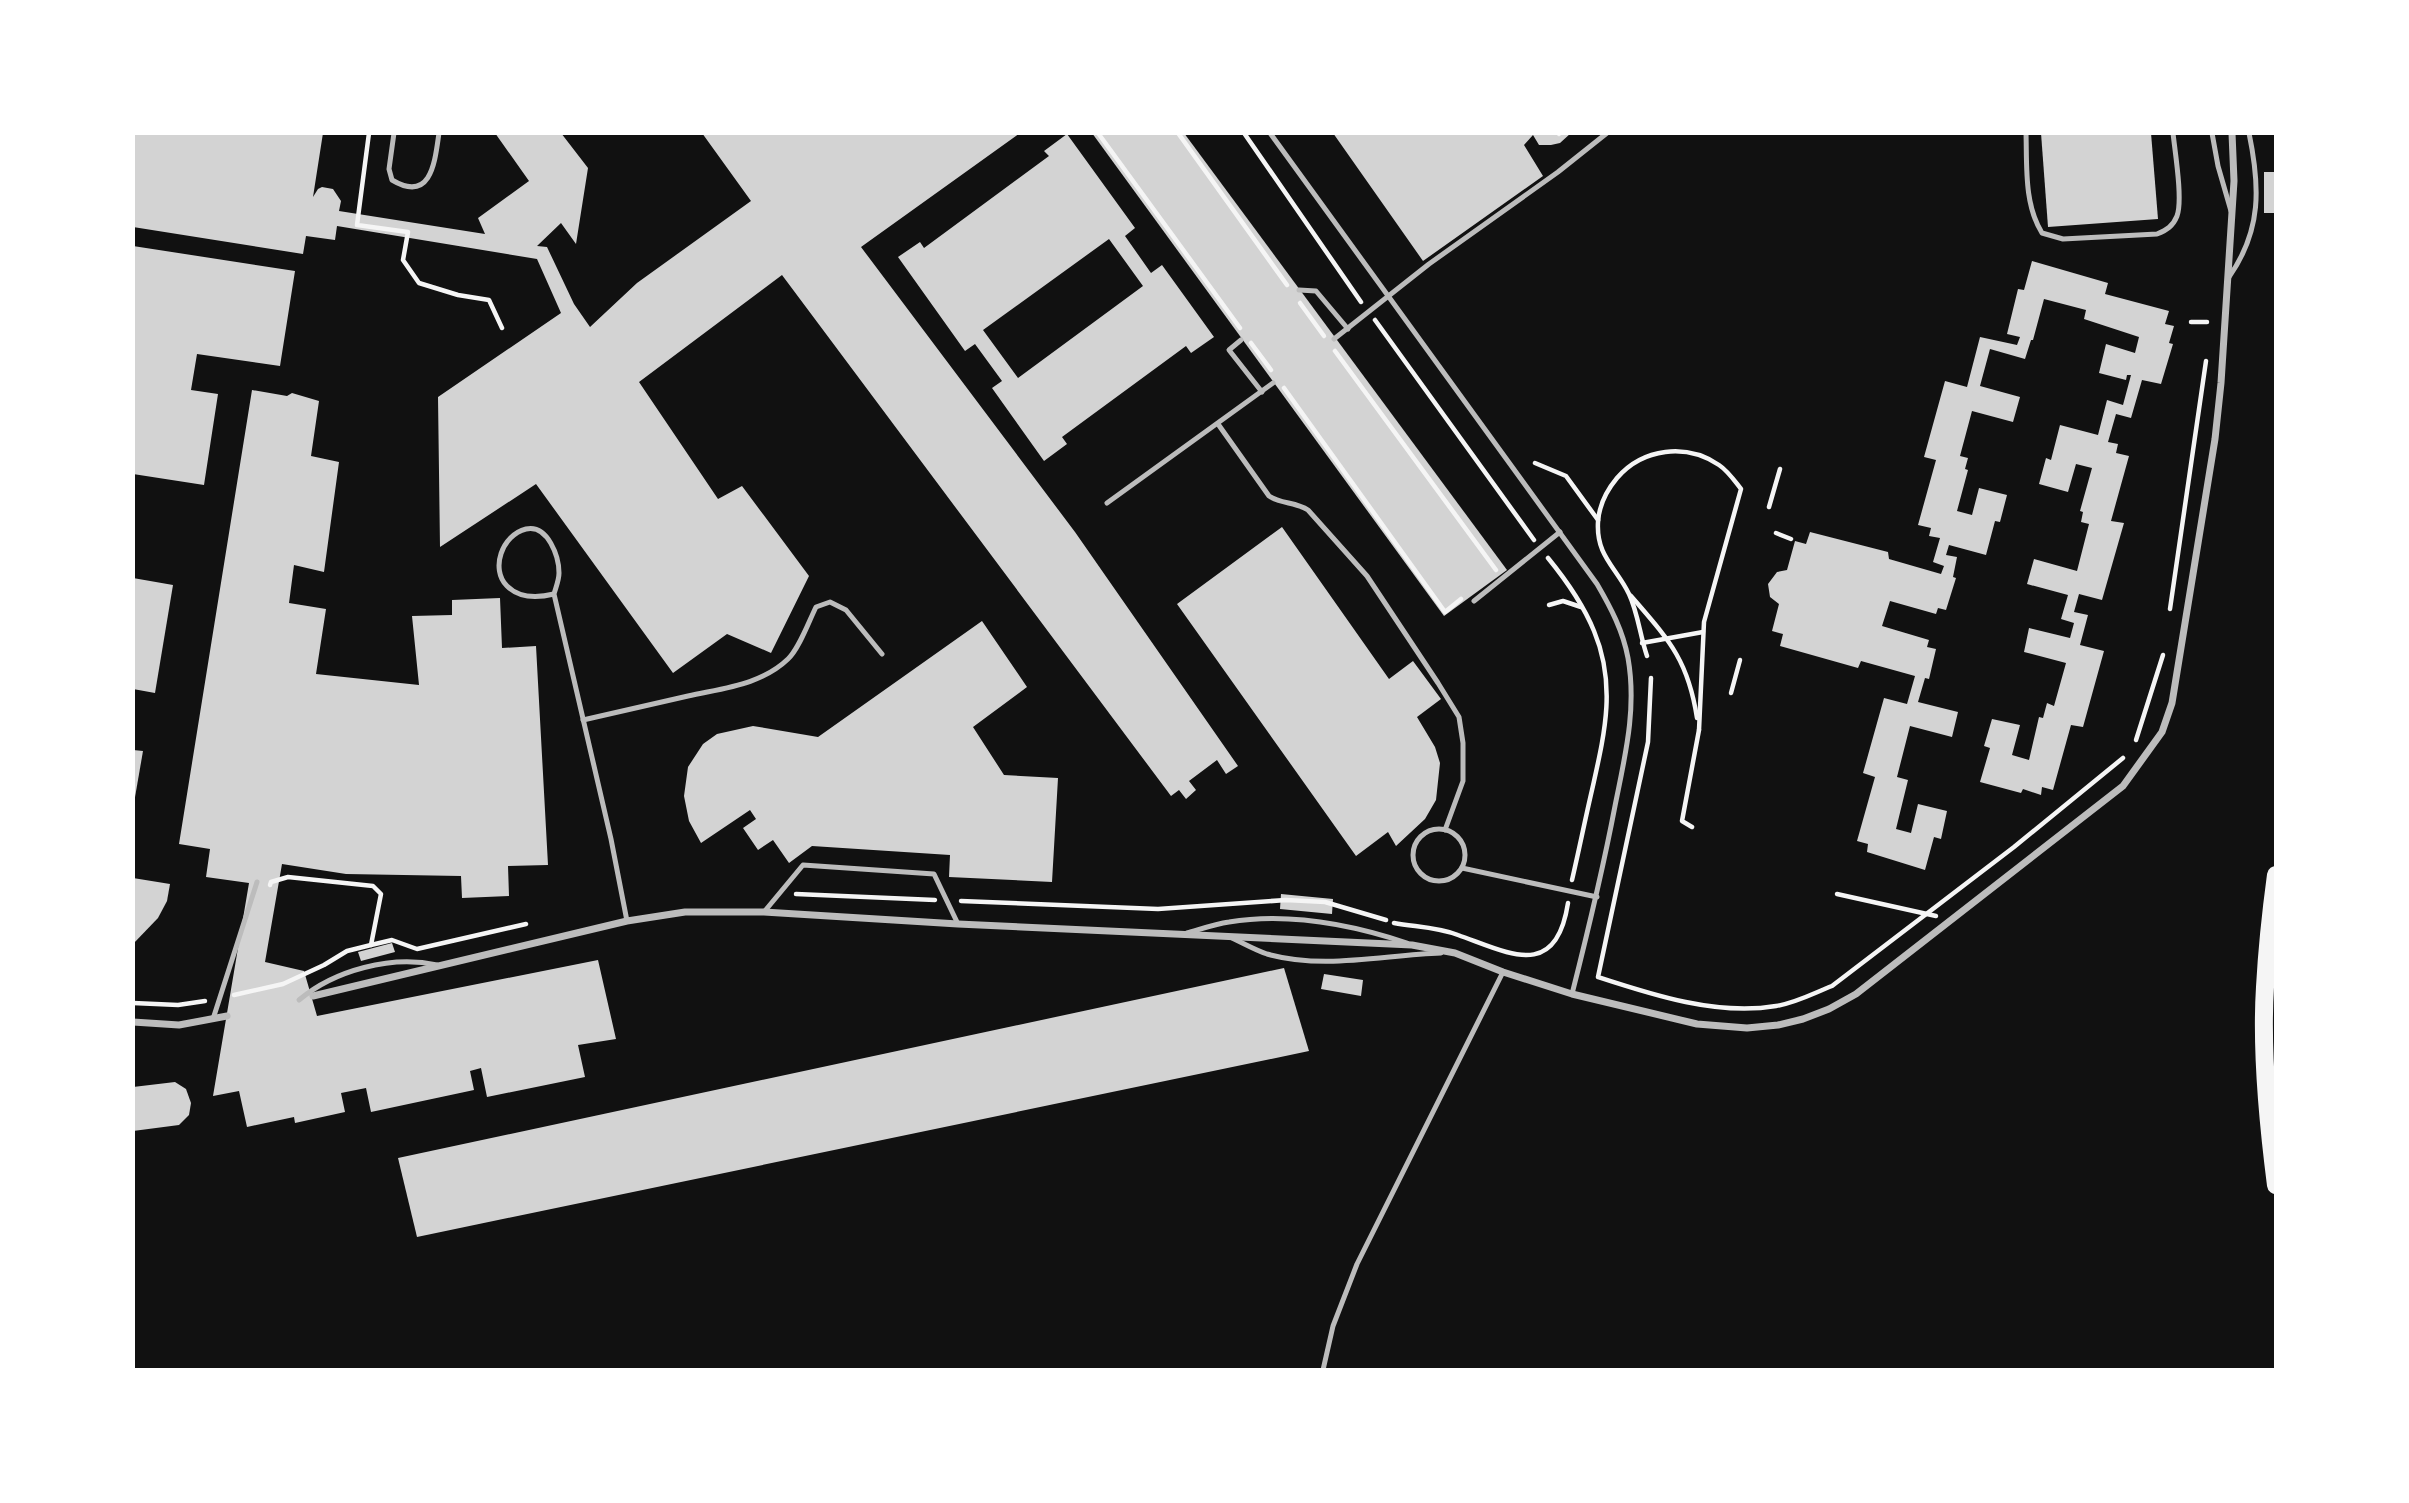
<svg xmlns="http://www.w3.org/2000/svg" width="2409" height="1503" font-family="'Sofia Sans Condensed',sans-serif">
  <rect width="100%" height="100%" fill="#111"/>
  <!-- building -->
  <g fill="#d3d3d3" fill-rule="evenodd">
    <polygon points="133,133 323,133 313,197 318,189 322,187 333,189 341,201 339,211 485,234 478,218 529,181 495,133 561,133 588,168 576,244 561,223 537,246 547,247 574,304 590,327 637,283 751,201 702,133 1020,133 861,247 1075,532 1238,766 1226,774 1217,760 1189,781 1196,790 1186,799 1179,790 1171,796 782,275 639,382 718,499 742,486 809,576 771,653 727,634 673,673 536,484 440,547 438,397 561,313 537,259 337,226 335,240 306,236 303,254 133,227"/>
    <polygon points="1092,133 1184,133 1507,570 1444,616"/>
    <polygon points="1333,133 1571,133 1560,143 1551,145 1539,145 1533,135 1524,145 1543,176 1423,261"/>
    <polygon points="2041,133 2151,133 2158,219 2048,227"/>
    <path d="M1067,134L1135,228L1125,236L1151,273L1162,265L1214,337L1191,353L1186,346L1062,437L1067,444L1044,461L992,388L1002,381L975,344L965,351L898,257L920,242L924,248L1049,156L1044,151ZM1109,239L1143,286L1018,378L983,330Z"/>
    <rect x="2264" y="172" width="12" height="41"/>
    <polygon points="133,246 295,271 280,366 197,354 191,390 218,394 204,485 133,474"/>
    <polygon points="2032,261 2108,283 2105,294 2169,311 2165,324 2174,326 2169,343 2173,344 2161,384 2142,380 2131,418 2116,414 2108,442 2118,444 2116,453 2129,456 2111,521 2124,523 2102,600 2079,594 2074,612 2088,615 2080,645 2104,651 2083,727 2071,725 2053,790 2042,787 2041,795 2023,789 2021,793 1980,782 1990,748 1984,746 1992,719 2020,725 2012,755 2029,760 2039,717 2043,718 2047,703 2054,706 2066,663 2024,652 2029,628 2070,638 2074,623 2061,619 2068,595 2027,584 2034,559 2077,571 2089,524 2081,522 2083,512 2080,511 2092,468 2076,464 2068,492 2039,484 2046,458 2051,460 2060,425 2098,435 2107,400 2123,405 2131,375 2127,375 2126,380 2099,373 2106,344 2135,353 2139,337 2084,319 2086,310 2044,299 2033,340 2031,340 2025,359 1990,349 1980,386 2020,397 2013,422 1972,411 1960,456 1968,458 1965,469 1968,470 1957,511 1972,515 1979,488 2007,495 2000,522 1995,521 1986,555 1949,545 1946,555 1957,557 1953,577 1956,578 1946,610 1938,608 1936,614 1890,601 1882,626 1929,640 1927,647 1936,649 1929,679 1925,678 1918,702 1958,712 1952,737 1910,726 1897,777 1908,780 1896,829 1911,833 1918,804 1947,811 1941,839 1934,837 1925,870 1867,852 1868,844 1857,841 1875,777 1863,773 1884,698 1907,704 1915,676 1861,661 1858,668 1780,646 1783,634 1772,631 1779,604 1770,597 1768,584 1777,572 1787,570 1795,541 1806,544 1810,532 1888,552 1889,559 1941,574 1944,566 1933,562 1940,538 1929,536 1931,528 1918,525 1936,460 1924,457 1945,381 1967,387 1980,337 2017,345 2020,337 2007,334 2018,289 2024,290"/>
    <polygon points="252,390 287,396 292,393 319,401 311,456 339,462 324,572 294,565 289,603 326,609 316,674 419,685 412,616 452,615 452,600 500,598 502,648 536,646 548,865 508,866 509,896 462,898 461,876 346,874 282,864 265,962 304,971 317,1016 598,960 616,1039 578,1045 585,1077 487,1097 481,1068 470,1071 474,1090 371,1112 366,1088 341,1093 345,1112 295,1123 294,1117 247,1127 239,1091 213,1096 249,883 206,877 210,849 179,844"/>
    <polygon points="1282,527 1389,679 1413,661 1441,699 1417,717 1435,747 1440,763 1436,800 1425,819 1396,846 1388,832 1356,856 1177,604"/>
    <polygon points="133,578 173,585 155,693 133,689"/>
    <polygon points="982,621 1027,687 973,727 1004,775 1058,778 1052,882 949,877 950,855 812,846 789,863 773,840 758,850 743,828 756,819 750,810 701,843 689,821 684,796 688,767 703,744 717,734 753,726 818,737"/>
    <polygon points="133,750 143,751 134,803 133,803"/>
    <polygon points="133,878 170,884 167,901 158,918 133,944"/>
    <polygon points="1281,894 1333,899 1332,914 1280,909"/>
    <polygon points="392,943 395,952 361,961 358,952"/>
    <polygon points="1284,968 1309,1051 417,1237 398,1158"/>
    <polygon points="1324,974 1363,980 1361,996 1321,989"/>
    <polygon points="175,1082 186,1089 191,1103 189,1115 179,1125 133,1131 133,1087"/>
  </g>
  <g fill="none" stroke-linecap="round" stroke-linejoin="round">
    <!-- path -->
    <g stroke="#f5f5f5" stroke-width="4.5">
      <polyline points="369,133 357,225 408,232 403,260 419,283 458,295 489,300 502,328"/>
      <polyline points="1098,133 1240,328"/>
      <polyline points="1178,133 1287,285"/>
      <polyline points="1244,133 1361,302"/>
      <polyline points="1558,133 1559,134"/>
      <polyline points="1300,303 1324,336"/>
      <polyline points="1375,320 1534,540"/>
      <polyline points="2191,322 2207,322"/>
      <polyline points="1251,343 1271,370"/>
      <polyline points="1335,351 1496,570"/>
      <polyline points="1284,388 1445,612 1461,599"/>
      <polyline points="1535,463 1566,476 1598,520"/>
      <polyline points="1769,507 1780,469"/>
      <polyline points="1776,533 1791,539"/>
      <path d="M1548,558C1566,580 1583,604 1594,631C1617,686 1604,736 1592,790C1585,820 1579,850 1572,880"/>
      <path d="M1631,596C1668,639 1688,659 1697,718"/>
      <polyline points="1549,605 1563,601 1581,607"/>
      <polyline points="2170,609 2206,361"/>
      <polyline points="1642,643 1703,632"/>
      <path d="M1647,656C1640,636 1638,613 1629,594C1616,567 1596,556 1598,522C1599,506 1607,490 1617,478C1643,448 1686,443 1719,465C1728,471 1734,480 1741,489L1704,622L1699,730"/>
      <path d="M1651,678L1648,742L1598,977C1653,995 1717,1016 1776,1006C1796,1003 1814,993 1832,986L2014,847L2123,758"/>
      <polyline points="1731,693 1740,660"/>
      <polyline points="2136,740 2163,655"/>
      <polyline points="1692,827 1682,821 1699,730"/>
      <polyline points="270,885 271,882 288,877 373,886 381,894 371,945"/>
      <polyline points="796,894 935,900"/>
      <polyline points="1837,894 1936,916"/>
      <polyline points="961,901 1158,909 1286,900 1325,902 1386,920"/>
      <path d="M1394,923C1416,927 1437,927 1458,935C1509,953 1556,981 1568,903"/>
      <polyline points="234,995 283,984 324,965 347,951 371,945 392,940 417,949 526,924"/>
      <polyline points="133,1003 178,1005 205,1001"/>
    </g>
    <!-- service -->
    <g stroke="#bcbcbc" stroke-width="5">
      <path d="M394,133L389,169L392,180C432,204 435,160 439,133"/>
      <path d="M1270,133L1597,584C1611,608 1623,631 1628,658C1637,709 1625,756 1615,806C1603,869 1588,931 1572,994"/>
      <path d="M2026,133C2027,166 2024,204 2042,233L2063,239L2157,234C2167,230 2173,226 2177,216C2183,200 2175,152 2173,133"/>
      <polyline points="2212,133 2218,166 2231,211"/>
      <path d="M2229,277C2262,230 2260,186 2249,133"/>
      <polyline points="1299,290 1316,291 1348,329"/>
      <polyline points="1334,339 1429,264 1558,172 1607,133"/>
      <polyline points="1241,340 1229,350 1262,392"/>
      <path d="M1218,424L1269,496C1281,504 1296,502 1308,510L1367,576L1438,683L1459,717L1463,743V781L1445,830"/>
      <polyline points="1107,503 1273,383"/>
      <path d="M554,594C538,598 520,599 507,586C490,569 502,535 526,529C548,524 559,557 559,573C559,580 556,587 554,594L611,839L627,921"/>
      <polyline points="1474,601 1560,532"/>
      <path d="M583,720C618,712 653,704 688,696C723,688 761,685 788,659C799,649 809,621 816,607L830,602L846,610L882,654"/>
      <circle cx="1439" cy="855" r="26"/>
      <polyline points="1462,868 1597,897"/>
      <polyline points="764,912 803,865 934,874 958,924"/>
      <path d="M1187,933C1201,929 1215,924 1229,922C1289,912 1350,924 1407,943"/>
      <path d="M1232,938C1243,943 1255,950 1267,954C1324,970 1383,955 1441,953"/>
      <path d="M299,1000C335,970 391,955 437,965"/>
      <polyline points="213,1019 257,882"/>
      <polyline points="1323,1370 1333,1326 1357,1264 1503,972"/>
    </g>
    <!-- minor -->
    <g stroke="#bcbcbc" stroke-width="7">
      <polyline points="313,996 627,921 685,912 764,912 958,924 1412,945 1455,953 1503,972 1572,994 1697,1024 1747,1028 1778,1025 1803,1019 1829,1009 1856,994 2123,786 2162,732 2172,703 2215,439 2221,383 2234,181 2232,133"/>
      <polyline points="133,1022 179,1025 227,1016"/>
    </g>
    <!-- motorway -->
    <path stroke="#f5f5f5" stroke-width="18" d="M2276,875C2271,912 2267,950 2265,987C2261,1050 2268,1123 2276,1185"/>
  </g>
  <!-- border -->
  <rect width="2409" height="1503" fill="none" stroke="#ffffff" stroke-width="270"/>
</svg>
